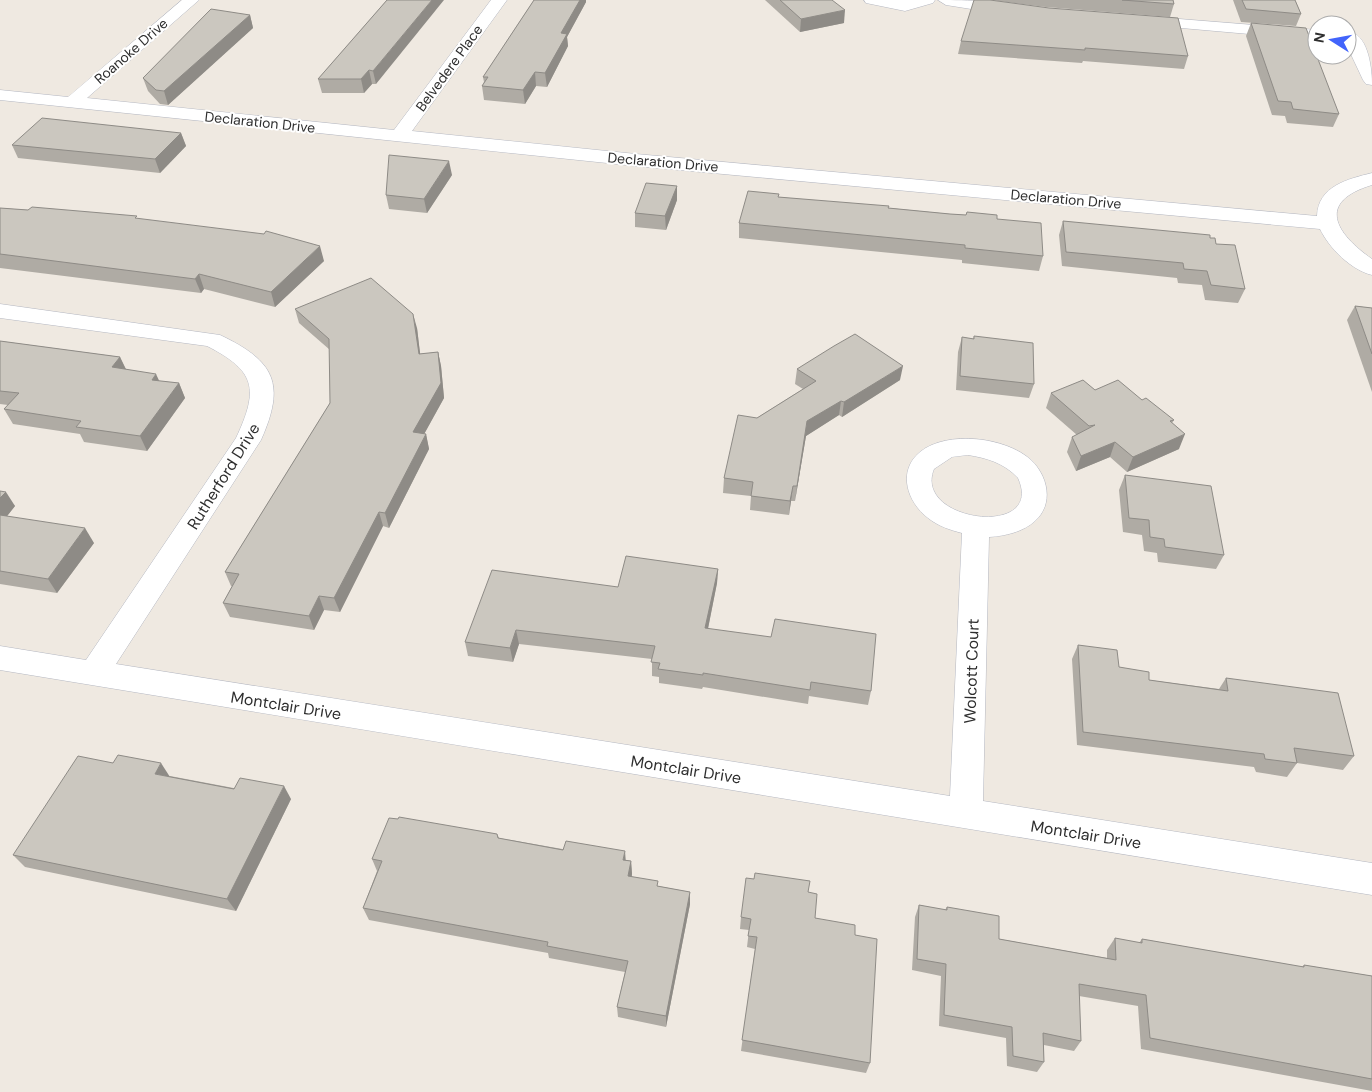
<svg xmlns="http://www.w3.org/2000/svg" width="1372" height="1092" font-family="'DM Sans',sans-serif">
  <rect width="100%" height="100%" fill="#efe9e1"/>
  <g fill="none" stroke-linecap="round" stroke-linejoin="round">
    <defs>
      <g id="minor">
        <path d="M182,0H199L87,98L394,130L491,0H507L412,131L636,154L1317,216C1318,186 1348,179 1372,173V185C1316,202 1335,233 1372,259V275C1351,270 1329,248 1320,229L636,166L0,100V90L68,97Z"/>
        <polygon points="864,0 935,0 933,3 905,11 866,3"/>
        <path d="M938,0C953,0 1009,0 1017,10L1009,15L946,5Z"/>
        <polygon points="1142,16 1317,30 1317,40 1136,24 1134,21 1136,18"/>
        <path d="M1351,32C1369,37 1372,70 1372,85L1366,84L1363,80L1347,46V33Z"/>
        <path d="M0,304L220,335C275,361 286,384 261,440L116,664L950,796L962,533C950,530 938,526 928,518C907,502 897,471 920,452C947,430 1006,437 1031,460C1048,476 1054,504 1035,521C1023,532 1005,536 989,537L983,801L1372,863V895L0,670V646L86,660L236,438C259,389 256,371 207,346L0,318ZM968,455C987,458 1004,463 1018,478C1046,539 912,522 934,469L952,457Z"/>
      </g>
    </defs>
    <!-- minor casing -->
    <use href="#minor" stroke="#b4b7c1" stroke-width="1"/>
    <!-- minor -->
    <use href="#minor" fill="#fff" fill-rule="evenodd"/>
  </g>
  <!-- wall -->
  <g fill="#afaba4">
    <polygon points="387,0 376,84 372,84 364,93 322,93 318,79"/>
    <polygon points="534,0 586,0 586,2 567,37 568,46 547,87 536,86 525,104 484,100 482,86 484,82 483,77"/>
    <polygon points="765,0 832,0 844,23 800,32"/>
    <polygon points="991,0 1173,0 1174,4 1170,17 1046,7"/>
    <polygon points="1233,0 1295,0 1301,14 1296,26 1241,22"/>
    <polygon points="1049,8 1188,56 1184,69 1083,61 1082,63 958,54 961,41"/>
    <polygon points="250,15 253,28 168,105 160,104 148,91 143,78"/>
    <polygon points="1251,23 1339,114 1333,127 1287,123 1285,116 1272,115 1246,36"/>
    <polygon points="181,133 186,146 160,173 18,158 12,145"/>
    <polygon points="452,175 427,213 389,209 386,195"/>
    <polygon points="677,186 677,200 666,230 635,227 635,213"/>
    <polygon points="778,197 950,214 966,215 967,212 997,219 1043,256 1039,271 962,263 962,260 739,238 739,223"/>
    <polygon points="0,208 28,210 138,219 324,261 275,307 204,289 201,293 0,268"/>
    <polygon points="1063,221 1216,244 1245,289 1238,303 1205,300 1202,285 1178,283 1177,278 1062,266 1059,235"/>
    <polygon points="1355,306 1372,308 1372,392 1347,320"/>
    <polygon points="295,309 417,328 420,354 438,352 441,366 444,398 424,434 426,434 429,449 389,528 383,526 340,612 324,610 314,630 230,617 223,603 232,586 231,586 225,572 330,403 330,350 299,323"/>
    <polygon points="974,336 1034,384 1029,398 956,390 958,352 962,337 973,339"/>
    <polygon points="0,341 120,357 126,369 159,381 179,383 185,398 147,451 84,442 80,434 13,424 4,409 8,405 0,404"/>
    <polygon points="797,369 900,380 842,417 839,415 806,436 795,501 791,501 789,515 750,510 751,496 723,493 724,478 757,418 803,389 795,384"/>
    <polygon points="1095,390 1142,400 1174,420 1172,423 1179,449 1127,472 1110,457 1076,471 1067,452 1072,437 1077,435 1046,408 1051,393"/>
    <polygon points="1125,475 1224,555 1216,569 1158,562 1157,553 1144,551 1142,535 1123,532 1119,490"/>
    <polygon points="0,491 15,506 7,516 94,543 57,593 0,584"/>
    <polygon points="718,569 717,583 708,629 871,691 868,705 809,696 808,704 703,687 702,689 659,683 659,677 652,676 652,659 519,644 513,662 468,656 465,642 618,587"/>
    <polygon points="1078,645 1119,667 1149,680 1219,689 1226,678 1354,756 1343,770 1297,763 1287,777 1256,772 1254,767 1077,745 1072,659"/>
    <polygon points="170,776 291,799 236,911 25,867 13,855"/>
    <polygon points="497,834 499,838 631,861 632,874 632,877 658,886 690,892 690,904 666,1027 618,1017 617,1007 625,972 549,958 548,953 369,920 363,908 377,871 372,859"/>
    <polygon points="808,892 815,918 855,935 870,1063 866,1073 741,1051 755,949 747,947 749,930 740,929 741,917"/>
    <polygon points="919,905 945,910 947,907 999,939 1107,958 1107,950 1115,938 1139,943 1142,939 1302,967 1304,965 1372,976 1372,1091 1141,1049 1138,1006 1079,996 1081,1041 1074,1051 1044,1045 1044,1062 1037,1072 1007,1066 1006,1038 939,1026 941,976 912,970 915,917"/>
  </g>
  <!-- shaded-wall -->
  <g fill="#8e8b86">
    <polygon points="432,0 444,0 376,84 373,71"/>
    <polygon points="580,0 586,0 586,2 567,37 568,46 547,87 545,73 561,33"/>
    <polygon points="845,10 844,23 800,32 801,19"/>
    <polygon points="250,15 253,28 168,105 164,91"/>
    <polygon points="369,70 372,84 364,93 361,79"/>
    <polygon points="535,72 536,86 525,104 523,90"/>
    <polygon points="181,133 186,146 160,173 155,159"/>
    <polygon points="449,161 452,175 427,213 424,199"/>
    <polygon points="677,186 677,200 666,230 665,216"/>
    <polygon points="320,246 324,261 275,307 271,292"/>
    <polygon points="199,274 204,289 201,293 195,279"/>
    <polygon points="413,314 417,328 422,369 419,354"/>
    <polygon points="438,352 441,366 444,398 417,447 413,432"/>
    <polygon points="120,357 127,372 112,367"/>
    <polygon points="903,366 900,380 842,417 844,402"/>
    <polygon points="156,374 163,389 152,380"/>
    <polygon points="179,383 185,398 147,451 140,436"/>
    <polygon points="841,401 839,415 806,436 795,501 797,486 807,421"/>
    <polygon points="426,434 429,449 389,528 385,513"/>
    <polygon points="1185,434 1179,449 1127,472 1133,457"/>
    <polygon points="1115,442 1110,457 1076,471 1081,456"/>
    <polygon points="793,486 791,501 789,515 790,501"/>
    <polygon points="6,492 15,506 0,525 0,498"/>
    <polygon points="379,512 383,526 340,612 334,598"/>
    <polygon points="85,528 94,543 57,593 48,579"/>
    <polygon points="718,569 717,583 705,643 705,628"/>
    <polygon points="319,596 324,610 314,630 309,616"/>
    <polygon points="516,630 519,644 513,662 510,648"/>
    <polygon points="161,763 170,777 155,774"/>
    <polygon points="284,786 291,799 236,911 227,899"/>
    <polygon points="625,851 626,864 623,860"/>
    <polygon points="631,861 632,874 629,889 628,876"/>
    <polygon points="690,892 690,904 666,1027 666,1016"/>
  </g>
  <!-- building -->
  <g fill="#cbc7bf" stroke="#8e8b86">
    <polygon points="387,0 432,0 373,71 369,70 361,79 318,79"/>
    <polygon points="534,0 580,0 561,33 567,34 545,73 535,72 523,90 482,86 488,77 483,77"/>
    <polygon points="780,0 832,0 845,10 801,19"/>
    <polygon points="974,0 990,0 1049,8 1178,18 1188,56 1085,48 1085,50 961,41"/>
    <polygon points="1122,0 1173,0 1174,4"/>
    <polygon points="1242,0 1295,0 1301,14 1246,9"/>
    <polygon points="211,9 250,15 164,91 156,90 143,78"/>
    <polygon points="1251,23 1306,28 1339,114 1293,109 1291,102 1278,101"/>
    <polygon points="42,118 181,133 155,159 12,145"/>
    <polygon points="389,155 449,161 424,199 386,195"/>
    <polygon points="646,183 677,186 665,216 635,213"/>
    <polygon points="748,191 779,194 778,197 889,206 888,208 950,214 966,215 967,212 997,215 997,219 1041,223 1043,256 965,248 965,245 739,223"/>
    <polygon points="32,207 137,216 135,218 264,234 266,231 320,246 271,292 199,274 195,279 0,254 0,208 28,210"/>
    <polygon points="1063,221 1210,235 1210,238 1215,238 1216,244 1235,245 1245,289 1211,285 1207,271 1184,269 1183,263 1066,252"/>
    <polygon points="371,278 413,314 419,354 438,352 441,383 413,432 426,434 385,513 379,512 334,598 319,596 309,616 223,603 239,574 225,572 330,403 329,339 295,309"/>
    <polygon points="1355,306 1372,308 1372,354"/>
    <polygon points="855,334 903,366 844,402 841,401 807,421 797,486 793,486 790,501 751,496 753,482 724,478 738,415 757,418 816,381 797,369 834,346"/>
    <polygon points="974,336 1033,343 1034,384 960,376 962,337 974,339"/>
    <polygon points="0,341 120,357 112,367 156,374 152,380 179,383 140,436 76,427 81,421 4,409 19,393 0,391"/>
    <polygon points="1083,380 1095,390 1118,380 1142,400 1146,398 1174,420 1170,421 1185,434 1133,457 1115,442 1081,456 1072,437 1095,425 1089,426 1051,393"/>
    <polygon points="1125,475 1211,486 1224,555 1165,547 1164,539 1150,537 1149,520 1129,518"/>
    <polygon points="0,491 6,492 0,498"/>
    <polygon points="0,515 85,528 48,579 0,571"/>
    <polygon points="626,556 718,569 705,628 771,637 775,619 876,634 871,691 811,682 810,690 703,673 703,675 658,669 660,663 651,662 655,646 516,630 510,648 465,642 492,570 618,587"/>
    <polygon points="1078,645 1117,650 1119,667 1149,672 1149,680 1228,691 1226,678 1338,693 1354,756 1294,748 1297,763 1265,759 1264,754 1083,732"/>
    <polygon points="118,755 161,763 155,774 234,789 240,778 284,786 227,899 13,855 78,756 113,763"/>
    <polygon points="399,817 497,834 498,838 563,850 566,841 625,851 623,860 631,861 628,876 658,881 657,886 690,892 666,1016 617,1007 628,961 547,946 548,942 363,908 382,861 372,859 389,818 398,819"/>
    <polygon points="755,873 810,881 808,892 817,894 815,918 855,925 855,935 877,939 870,1063 742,1040 757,937 748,936 751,919 741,917 746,878 754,879"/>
    <polygon points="919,905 947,910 947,907 999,916 999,939 1116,960 1115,938 1142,943 1142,939 1304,967 1304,965 1372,976 1372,1079 1150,1038 1146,995 1079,984 1081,1041 1043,1033 1044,1062 1013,1056 1012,1027 944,1015 946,964 917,959"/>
  </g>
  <g text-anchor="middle" stroke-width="4" stroke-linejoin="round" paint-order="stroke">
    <!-- far-street labels -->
    <g font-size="14" fill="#2e2e2e" stroke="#fff">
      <text transform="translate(131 51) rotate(-41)" y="5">Roanoke Drive</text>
      <text transform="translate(449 68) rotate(-54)" y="5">Belvedere Place</text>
      <text transform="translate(260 122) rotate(6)" y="5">Declaration Drive</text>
      <text transform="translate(663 162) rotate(5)" y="5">Declaration Drive</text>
      <text transform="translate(1066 199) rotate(5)" y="5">Declaration Drive</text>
    </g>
    <!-- street labels -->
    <g font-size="16" fill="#2e2e2e" stroke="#fff">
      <text transform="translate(223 476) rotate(-58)" y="6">Rutherford Drive</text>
      <text transform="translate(971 671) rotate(-88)" y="6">Wolcott Court</text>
      <text transform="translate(286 705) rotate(9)" y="6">Montclair Drive</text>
      <text transform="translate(686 769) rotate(9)" y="6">Montclair Drive</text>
      <text transform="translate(1086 834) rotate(9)" y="6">Montclair Drive</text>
    </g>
  </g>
  <!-- north arrow -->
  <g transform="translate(1332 40) rotate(281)"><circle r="24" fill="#ffffff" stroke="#ababab"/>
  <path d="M0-4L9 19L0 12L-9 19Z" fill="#4264fb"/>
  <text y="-8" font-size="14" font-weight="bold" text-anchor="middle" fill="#2e2e2e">N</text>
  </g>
</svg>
